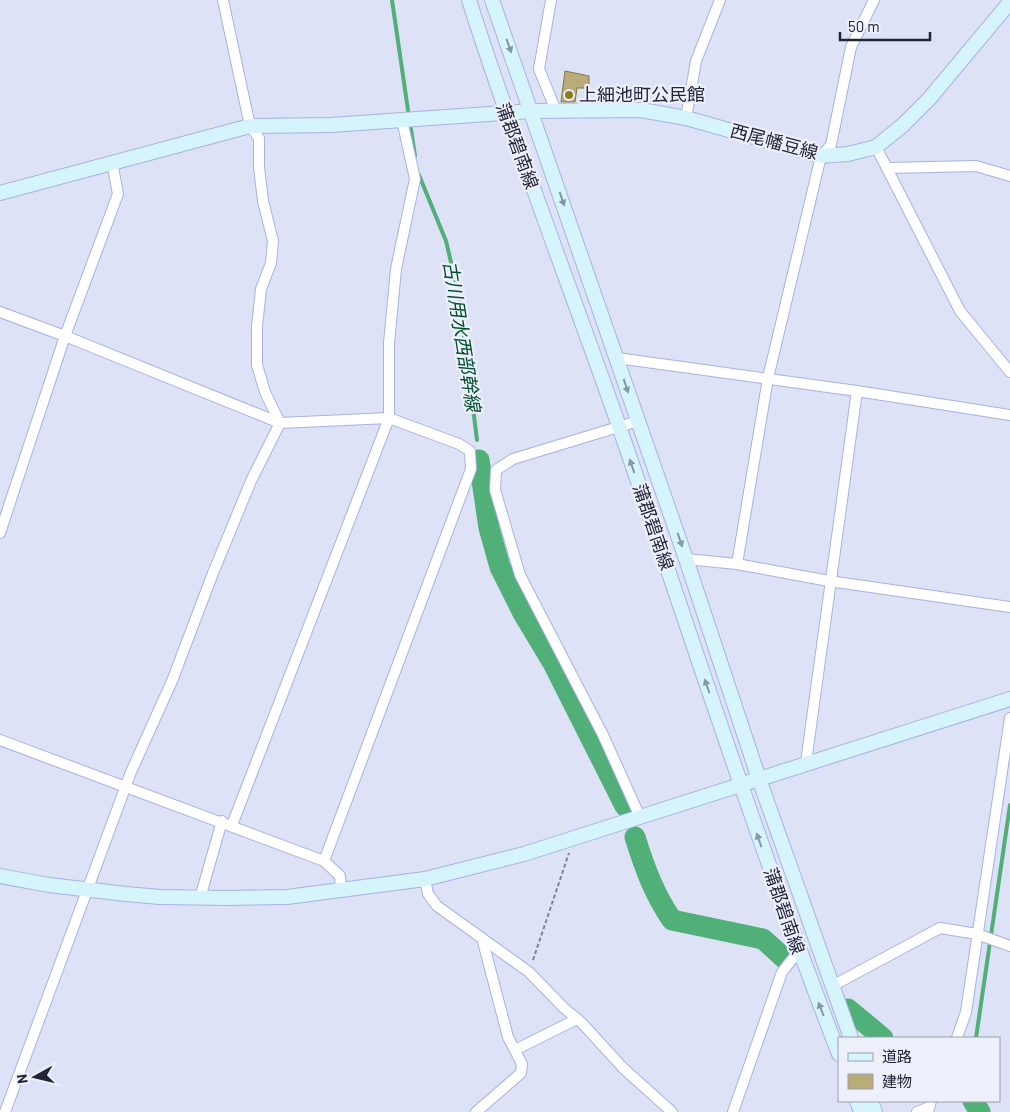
<svg xmlns="http://www.w3.org/2000/svg" width="1010" height="1112" font-family="Barlow,'Noto Sans JP',sans-serif">
  <rect width="100%" height="100%" fill="#dde2f7"/>
  <g fill="none" stroke-linecap="round" stroke-linejoin="round">
    <!-- stream -->
    <g stroke="#50b078" stroke-width="4">
      <polyline points="392,0 409,117"/>
      <polyline points="410,123 415,156"/>
      <polyline points="419,175 446,241 459,296 477,440"/>
      <polyline points="976,1038 1010,805"/>
    </g>
    <!-- river -->
    <g stroke="#50b078" stroke-width="21">
      <polyline points="479,460 489,528 500,567 523,613 553,663 625,806"/>
      <path d="M635,837C644,866 654,894 672,920L763,939L785,959"/>
      <polyline points="848,1009 883,1038"/>
      <polyline points="973,1101 980,1112"/>
    </g>
  </g>
  <!-- building -->
  <polygon fill="#baac79" stroke="#847745" points="565,71 589,76 589,88 577,88 575,102 561,102"/>
  <g fill="none" stroke-linecap="round" stroke-linejoin="round">
    <defs>
      <g id="street">
        <polyline points="223,0 250,126 259,138 259,167 263,201 273,241 271,263 261,289 257,326 257,365 265,392 280,423"/>
        <polyline points="551,0 539,69 556,111"/>
        <polyline points="686,118 696,61 720,0"/>
        <polyline points="876,147 960,311 1010,372"/>
        <polyline points="887,168 976,166 1010,176"/>
        <polyline points="0,312 65,336 280,423 389,418 459,444 470,451 471,469 324,861"/>
        <polyline points="617,358 857,391 1010,415"/>
        <polyline points="638,421 513,459 496,470 495,490 520,575 603,735 640,817"/>
        <polyline points="0,533 65,336 118,194 112,162"/>
        <polyline points="686,559 737,564 829,581 1010,607"/>
        <polyline points="737,564 768,378 821,156 831,145 851,47 874,0"/>
        <polyline points="0,740 324,861 340,876 341,890"/>
        <polyline points="806,762 857,391"/>
        <polyline points="232,825 389,418 389,343 396,269 415,179 402,120"/>
        <polyline points="425,879 428,894 437,906 529,972 564,1008 582,1023 623,1068 672,1112"/>
        <polyline points="200,898 222,821"/>
        <polyline points="834,985 940,928 977,934 1010,946"/>
        <polyline points="957,1038 966,1012 1010,718"/>
        <polyline points="515,1050 577,1019"/>
        <polyline points="5,1112 131,772 172,681 213,573 251,481 280,423"/>
        <polyline points="476,1112 521,1073 522,1064 508,1037 482,938"/>
        <polyline points="733,1112 782,972 794,957 800,956"/>
        <polyline points="917,1112 927,1108"/>
        <polyline points="928,1112 931,1101"/>
      </g>
      <g id="secondary">
        <path d="M469,0C515,145 570,286 620,429C692,638 759,848 839,1054"/>
        <polyline points="492,0 686,559 759,779 851,1038"/>
        <polyline points="0,193 250,126 331,125 532,111 641,110 686,118 821,156 848,154 876,147 903,125 929,99 1010,2"/>
        <polyline points="0,876 49,885 126,894 160,897 227,898 287,897 425,879 524,854 1010,699"/>
        <polyline points="857,1101 861,1112"/>
        <polyline points="871,1101 875,1112"/>
      </g>
    </defs>
    <!-- street casing -->
    <use href="#street" stroke="#a8b2e3" stroke-width="12"/>
    <!-- secondary casing -->
    <use href="#secondary" stroke="#a8b2e3" stroke-width="16"/>
    <!-- path -->
    <polyline stroke="#7f8397" stroke-width="2" stroke-dasharray="4 2.5" stroke-linecap="butt" points="533,960 569,853"/>
    <!-- street -->
    <use href="#street" stroke="#fff" stroke-width="10"/>
    <!-- secondary -->
    <use href="#secondary" stroke="#d5f4fc" stroke-width="14"/>
  </g>
  <!-- one-way arrows -->
  <defs><path id="oneway-solid" d="M-6-.8H1V-3.2L6.5 0L1 3.2V.8H-6Z" transform="scale(1.25)"/></defs>
  <g fill="#8497a4">
    <use href="#oneway-solid" transform="translate(509 46) rotate(70)"/>
    <use href="#oneway-solid" transform="translate(562 199) rotate(71)"/>
    <use href="#oneway-solid" transform="translate(626 386) rotate(72)"/>
    <use href="#oneway-solid" transform="translate(632 466) rotate(-109)"/>
    <use href="#oneway-solid" transform="translate(680 540) rotate(71)"/>
    <use href="#oneway-solid" transform="translate(707 686) rotate(-109)"/>
    <use href="#oneway-solid" transform="translate(759 840) rotate(-109)"/>
    <use href="#oneway-solid" transform="translate(821 1009) rotate(-111)"/>
  </g>
  <!-- markers -->
  <circle fill="#8f7a20" stroke="#edf0fa" stroke-width="2" cx="569" cy="95" r="5"/>
  <g text-anchor="middle" stroke-width="4.5" stroke-linejoin="round" paint-order="stroke">
    <!-- poi labels -->
    <g font-size="18" fill="#222538" stroke="#edf0fa" text-anchor="start">
      <text x="579" y="101">上細池町公民館</text>
    </g>
    <!-- street labels -->
    <g font-size="18" fill="#222538" stroke="#edf0fa">
      <text transform="translate(774 142) rotate(15)" y="6">西尾幡豆線</text>
      <text transform="translate(517 146) rotate(70)" y="6">蒲郡碧南線</text>
      <text transform="translate(653 527) rotate(71)" y="6">蒲郡碧南線</text>
      <text transform="translate(784 911) rotate(71)" y="6">蒲郡碧南線</text>
    </g>
    <!-- water labels -->
    <g font-size="19" font-style="italic" fill="#01502c" stroke="#edf0fa">
      <text transform="translate(462 336) rotate(81)" y="7">古川用水西部幹線</text>
    </g>
  </g>
  <!-- legend -->
  <rect x="838" y="1037" width="162" height="65" fill="#edf0fa" stroke="#9c9fac"/>
  <rect x="848" y="1053" width="25" height="8" fill="#d5f4fc" stroke="#9c9fac"/>
  <text x="882" y="1062" font-size="15" fill="#222538">道路</text>
  <rect x="848" y="1074" width="25" height="15" fill="#baac79" stroke="#9c9fac"/>
  <text x="882" y="1087" font-size="15" fill="#222538">建物</text>
  <!-- north arrow -->
  <g transform="translate(35 1077) rotate(262)" stroke="#edf0fa" stroke-width="4" paint-order="stroke">
  <path d="M0-4L9 19L0 12L-9 19Z" fill="#222538"/>
  <text y="-8" font-size="14" font-weight="bold" text-anchor="middle" fill="#222538">N</text>
  </g>
  <!-- scale -->
  <path d="M840 32v8h90v-8" fill="none" stroke="#222538" stroke-width="2.5"/>
  <text x="848" y="32" font-size="15" fill="#222538" stroke="#edf0fa" stroke-width="4" paint-order="stroke">50 m</text>
</svg>
